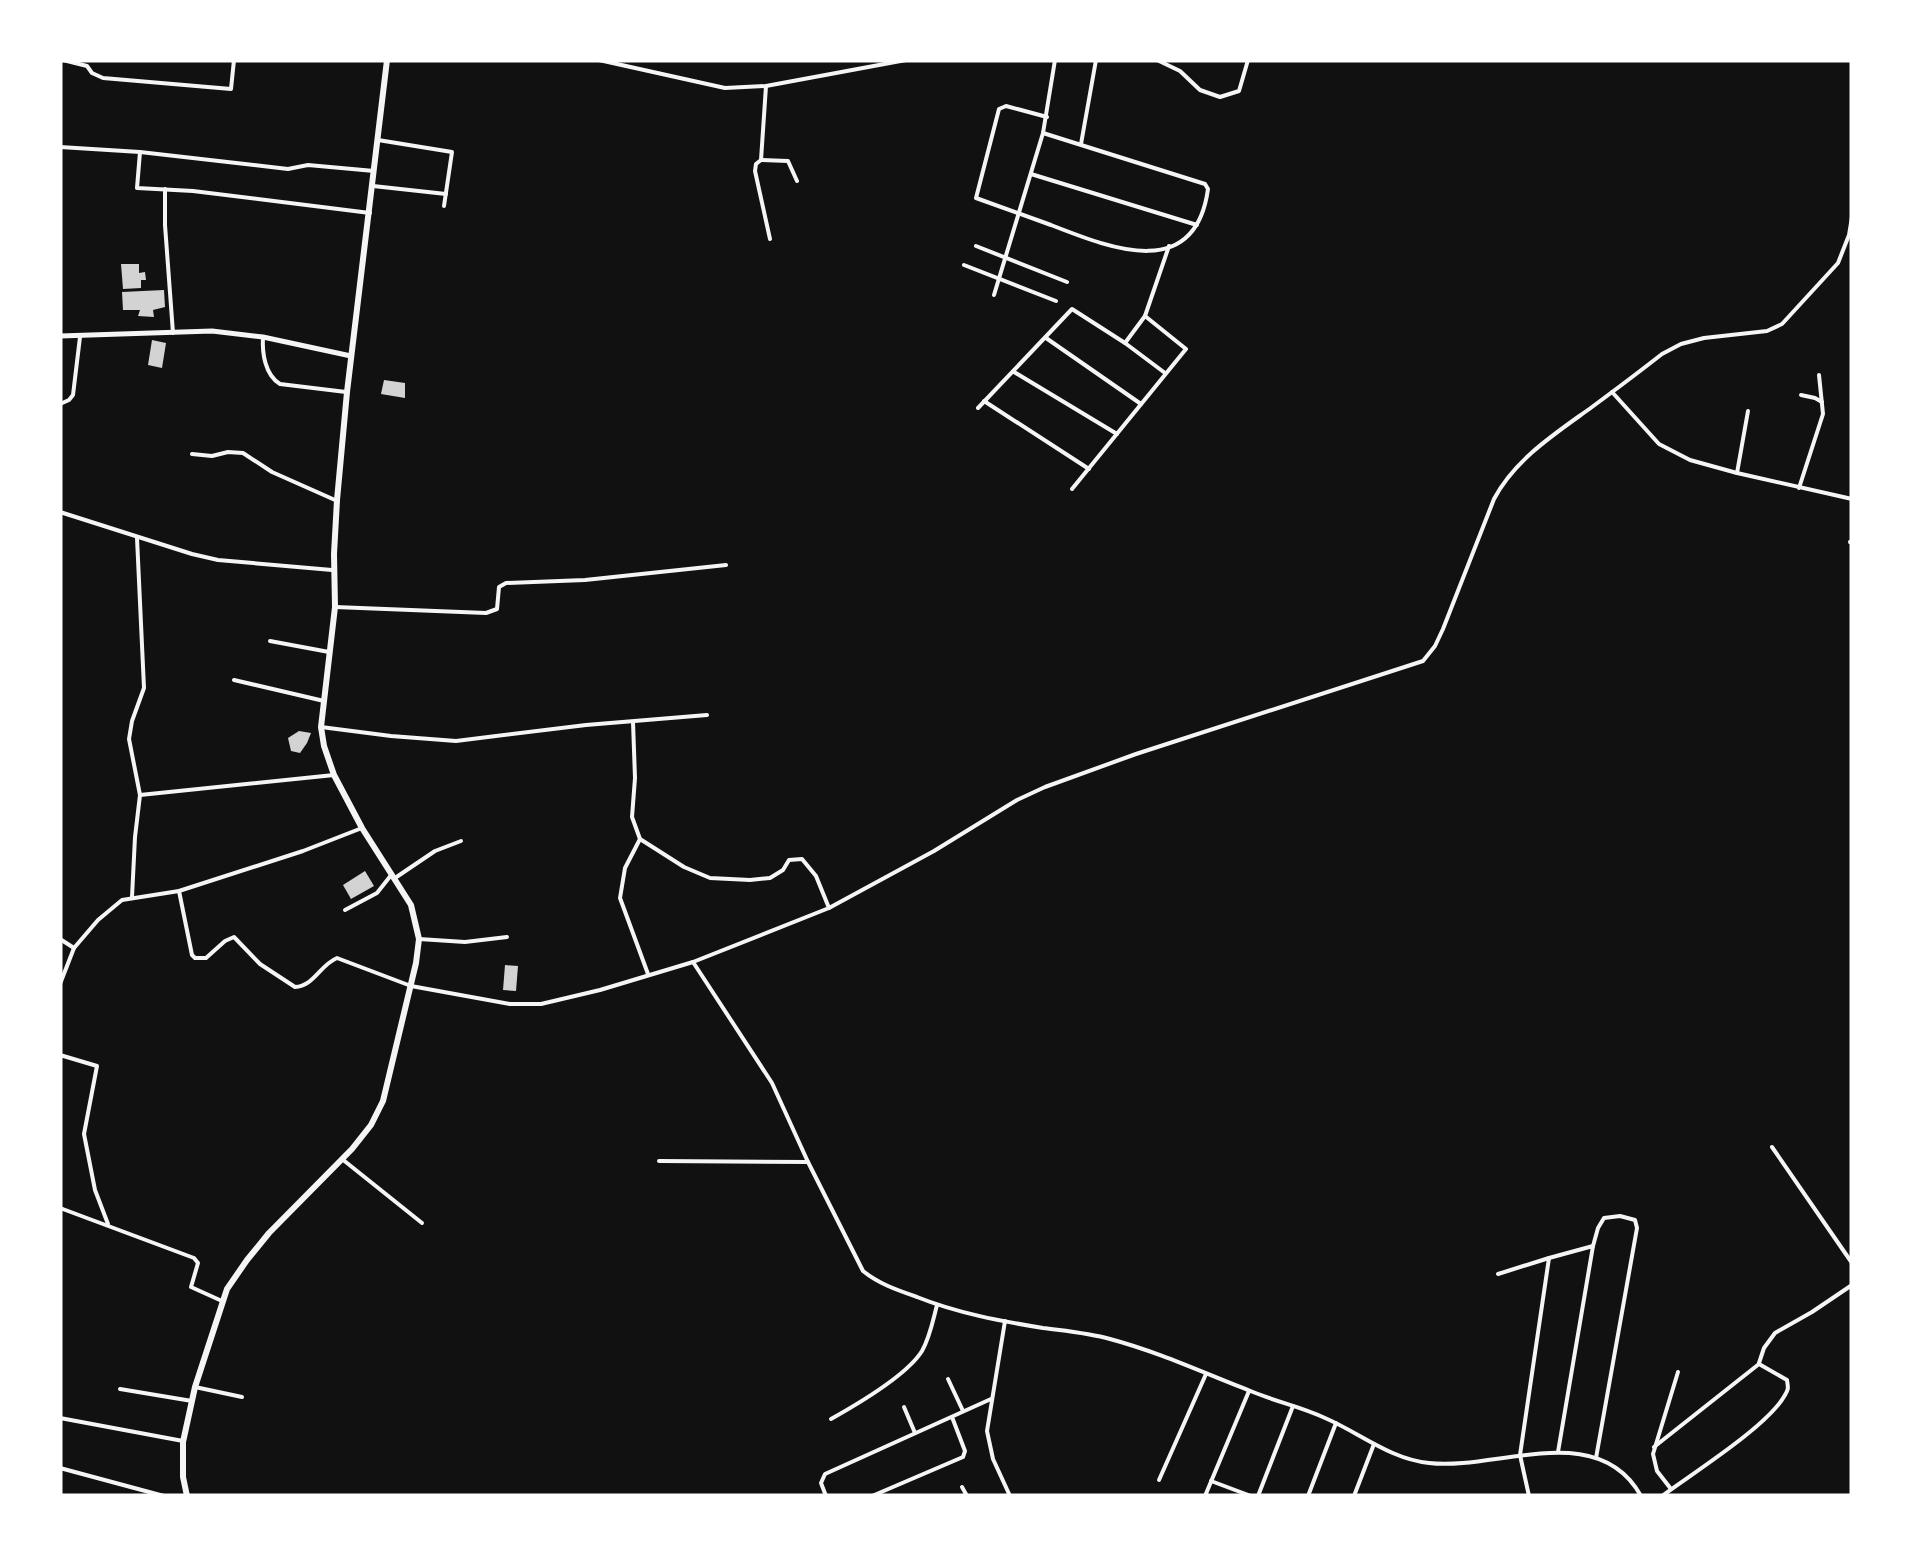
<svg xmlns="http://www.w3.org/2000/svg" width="1912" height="1556" font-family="Montserrat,sans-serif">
  <rect width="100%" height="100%" fill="#111"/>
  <!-- building -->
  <g fill="#d3d3d3">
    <polygon points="121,264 139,264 139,273 145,272 146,280 141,280 141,288 123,289"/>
    <polygon points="164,290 165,307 153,310 154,317 138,316 140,310 123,310 122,292"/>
    <polygon points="152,340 166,343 162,368 148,365"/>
    <polygon points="384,380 405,383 405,398 381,394"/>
    <polygon points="299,731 311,733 307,743 300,753 291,751 288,738"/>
    <polygon points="365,871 374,886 351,899 343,885"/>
    <polygon points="505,965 518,966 516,991 503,990"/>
  </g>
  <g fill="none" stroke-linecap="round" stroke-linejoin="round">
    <!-- minor -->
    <g stroke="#f5f5f5" stroke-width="4">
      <polyline points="63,60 87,66 92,73 103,78 231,89 234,60"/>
      <polyline points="599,60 725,88 766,86 906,60"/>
      <polyline points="1157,60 1180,71 1200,90 1220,97 1239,91 1248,60"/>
      <polyline points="766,86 761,160 756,164 755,171 770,239"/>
      <path d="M1043,133L1205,184L1208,189C1195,283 1110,248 1051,225C1026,216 1001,207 976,198L999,109L1006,106L1047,117"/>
      <polyline points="378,140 452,152 444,206"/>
      <polyline points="1081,144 1096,60"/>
      <polyline points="60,147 140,152 288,169 308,165 374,171"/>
      <polyline points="140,152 137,188 193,191 370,213"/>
      <polyline points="761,160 788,161 797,181"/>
      <polyline points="1031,174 1197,225"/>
      <polyline points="373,186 446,194"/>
      <polyline points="165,189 165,225 173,333"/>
      <polyline points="976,246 1067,282"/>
      <polyline points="964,265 1056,301"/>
      <polyline points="994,295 1043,133 1055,60"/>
      <path d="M263,337C262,353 265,375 280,384L346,392"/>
      <polyline points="1046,338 1141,404"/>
      <polyline points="1125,343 1165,373"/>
      <polyline points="1014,372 1117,434"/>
      <polyline points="1612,392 1659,444 1690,460 1737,473 1748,411"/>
      <polyline points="1801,395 1815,398 1822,402"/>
      <polyline points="984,401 1089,469"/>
      <polyline points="60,404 69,400 73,395 80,337"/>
      <polyline points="978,408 1072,309 1125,343 1145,316"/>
      <polyline points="192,454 212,456 228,452 243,453 272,472 335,500"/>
      <polyline points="1737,473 1852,499"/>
      <polyline points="1799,488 1823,414 1819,375"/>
      <polyline points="1072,489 1186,349 1145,316 1169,246"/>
      <polyline points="60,512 192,554 218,560 332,570"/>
      <polyline points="1850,542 1852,541"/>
      <polyline points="335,607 486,613 497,609 499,587 506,583 585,580 726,565"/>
      <polyline points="270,641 329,652"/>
      <polyline points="234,680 324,701"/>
      <polyline points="633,722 635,778 632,817 640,839 684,867 710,878 750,880 770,878 783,870 789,860 802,859 816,876 829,908"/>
      <polyline points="321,727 391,736 456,741 586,725 707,715"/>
      <polyline points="140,795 334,775"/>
      <polyline points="640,839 625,868 620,898 648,974"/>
      <polyline points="395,878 435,851 461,841"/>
      <path d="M179,891L192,955L195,958H206L225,941L234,937L260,964L295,987C314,986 320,965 337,958L411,986L510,1004H541L600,990L693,962L829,908L934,851L1017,800L1045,787L1136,754L1423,661L1435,646L1443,629L1494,499C1515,459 1556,433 1592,407C1615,390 1639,372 1662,354L1681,344L1704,338L1767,331L1782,324L1838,263L1849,235L1852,217"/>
      <polyline points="132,897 135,837 140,795 129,739 132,721 144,688 137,538"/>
      <polyline points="345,910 377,893 392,874"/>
      <polyline points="60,939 74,948"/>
      <polyline points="419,939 465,942 507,937"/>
      <path d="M693,962L772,1083L808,1162L863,1271C879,1284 897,1290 917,1297C957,1313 1000,1321 1043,1328C1065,1331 1088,1333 1110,1339C1159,1352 1206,1374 1253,1392C1277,1402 1302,1407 1325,1418C1360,1433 1390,1459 1429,1463C1496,1471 1598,1418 1641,1496"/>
      <polyline points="60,984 74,948 98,920 122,900 179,891 303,851 362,828"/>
      <polyline points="60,1055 97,1066 84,1134 95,1190 108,1224"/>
      <polyline points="1772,1147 1852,1263"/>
      <polyline points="342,1159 422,1223"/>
      <polyline points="659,1161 808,1162"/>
      <polyline points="60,1208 194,1258 198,1263 191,1287 222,1301"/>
      <polyline points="1593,1246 1598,1228 1604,1218 1620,1216 1635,1220 1637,1228 1596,1458"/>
      <polyline points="1498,1274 1549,1258"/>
      <polyline points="1005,1321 987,1431 993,1459 1010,1496"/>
      <polyline points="1759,1363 1764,1348 1775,1333 1812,1312 1852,1285"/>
      <polyline points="948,1379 963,1411"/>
      <polyline points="195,1387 242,1397"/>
      <polyline points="120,1389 192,1401"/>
      <polyline points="904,1407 915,1433"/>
      <polyline points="60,1418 183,1441"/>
      <path d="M831,1419C856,1405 907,1375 922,1351C930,1337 933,1320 937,1305"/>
      <path d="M1654,1447L1759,1364L1787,1380C1788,1388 1789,1388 1785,1395C1768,1426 1693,1473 1662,1496"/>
      <polyline points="60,1468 164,1496"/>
      <polyline points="1159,1480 1206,1374"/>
      <polyline points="1211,1481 1251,1496"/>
      <polyline points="962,1487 967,1496"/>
      <polyline points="1671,1489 1657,1471 1653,1454 1678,1372"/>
      <polyline points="826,1496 821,1483 825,1474 991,1399"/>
      <polyline points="872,1496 963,1457 965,1451 952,1417"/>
      <polyline points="1205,1496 1249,1391"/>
      <polyline points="1258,1496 1293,1406"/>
      <polyline points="1308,1496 1336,1423"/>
      <polyline points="1354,1496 1374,1444"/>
      <polyline points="1529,1496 1520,1455 1549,1258 1593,1246 1558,1452"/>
    </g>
    <!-- secondary -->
    <polyline stroke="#f5f5f5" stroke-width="5" points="60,336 212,331 263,337 351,356"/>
    <!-- trunk -->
    <polyline stroke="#f5f5f5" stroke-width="6" points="187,1496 183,1477 183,1442 195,1387 227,1289 247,1260 269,1233 352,1149 371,1125 383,1101 416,963 419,939 411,905 362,828 334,775 324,746 321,727 335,607 334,554 337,500 347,392 387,60"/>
  </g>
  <!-- border -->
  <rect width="1912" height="1556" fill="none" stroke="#ffffff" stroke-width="125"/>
</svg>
